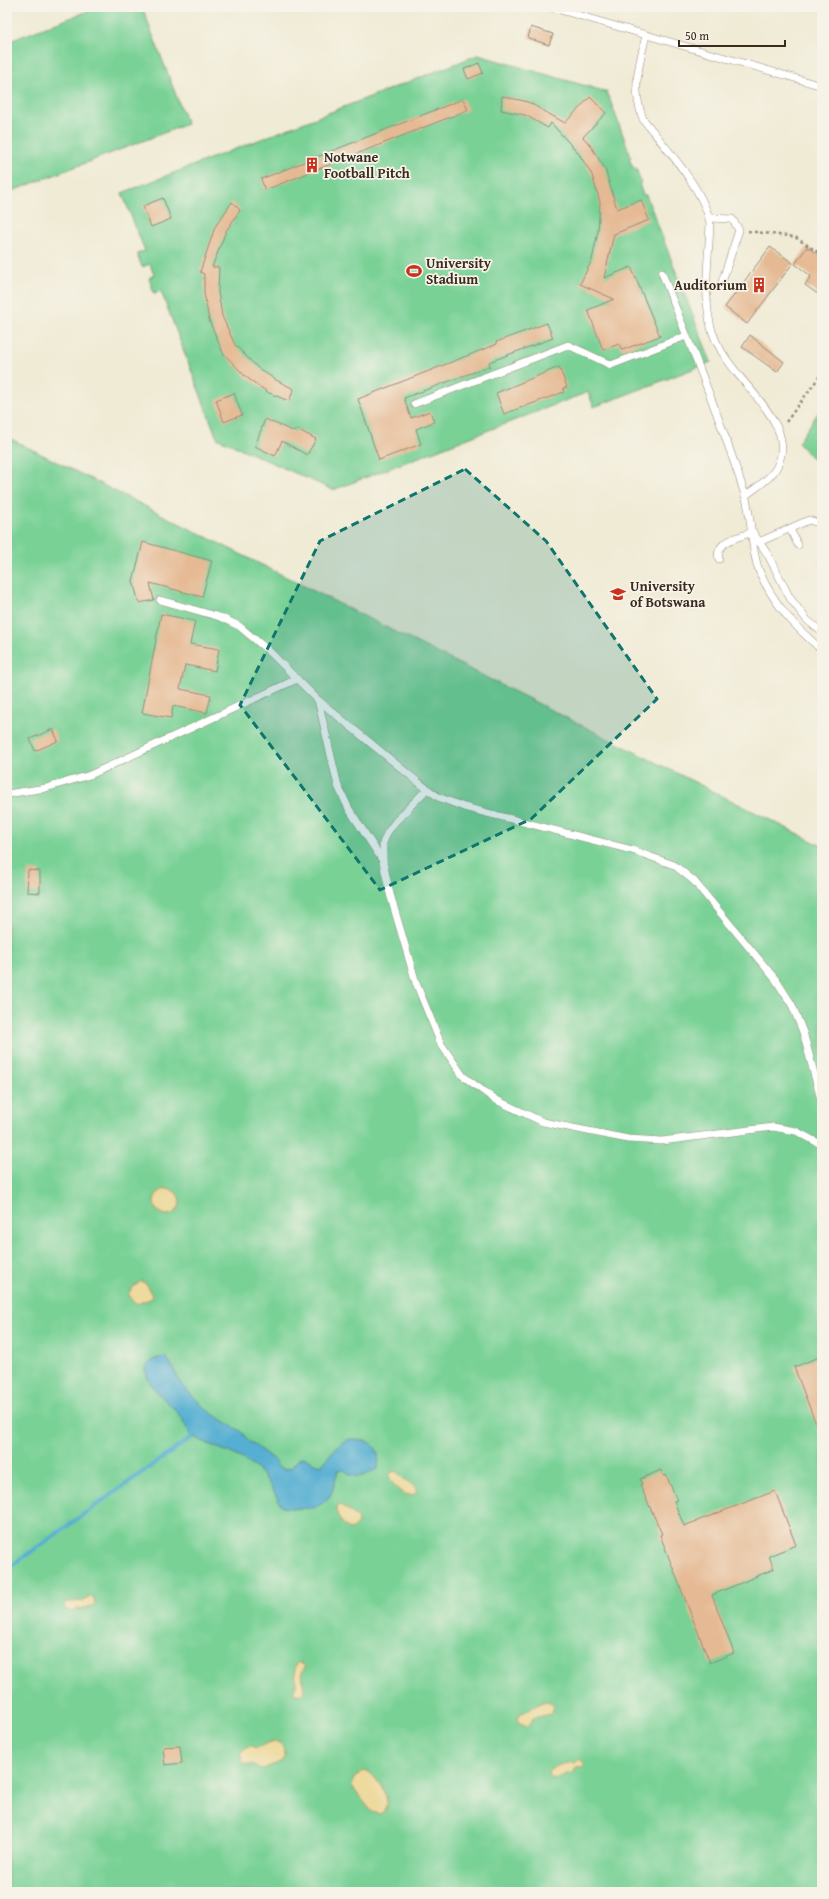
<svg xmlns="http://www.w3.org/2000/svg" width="829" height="1899" font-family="'Gentium Book Plus',serif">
  <rect width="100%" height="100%" fill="#f7f3e8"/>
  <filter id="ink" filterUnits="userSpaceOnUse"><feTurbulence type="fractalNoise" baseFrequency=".025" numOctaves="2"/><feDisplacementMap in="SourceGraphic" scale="8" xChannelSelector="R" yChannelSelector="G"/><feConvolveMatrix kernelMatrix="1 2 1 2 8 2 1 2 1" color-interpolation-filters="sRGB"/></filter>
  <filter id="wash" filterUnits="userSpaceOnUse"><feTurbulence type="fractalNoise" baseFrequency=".012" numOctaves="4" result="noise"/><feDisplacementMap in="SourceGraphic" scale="16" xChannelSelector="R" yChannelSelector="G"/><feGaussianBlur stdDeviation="0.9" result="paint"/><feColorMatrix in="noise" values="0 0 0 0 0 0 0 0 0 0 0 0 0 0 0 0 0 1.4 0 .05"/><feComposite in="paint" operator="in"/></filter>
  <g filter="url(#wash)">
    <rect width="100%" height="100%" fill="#f0ebd5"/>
    <!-- green -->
    <g fill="#79d196" stroke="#5a7e5a">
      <polygon points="99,7 142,7 187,124 7,193 7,42"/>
      <polygon points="478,55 607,92 631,157 629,158 633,168 636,168 641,183 639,184 643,195 646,195 711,362 594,407 588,392 333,490 217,438 161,291 154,293 149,278 154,275 150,264 142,267 137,254 145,251 122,193"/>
      <polygon points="822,407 822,468 798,443"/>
      <polygon points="7,437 822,846 822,1892 7,1892"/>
    </g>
    <!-- sand -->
    <g fill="#eeda9e" stroke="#94825e">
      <circle cx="167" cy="1202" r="13"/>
      <polygon points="141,1281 147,1284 152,1296 150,1299 137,1304 133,1301 128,1295 131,1289"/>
      <path d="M392,1471L398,1472C402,1481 413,1482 417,1490L415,1494C405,1499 391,1485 389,1476Z"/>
      <path d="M341,1505L357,1517L358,1523L355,1527L349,1529C343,1526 335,1514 336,1507Z"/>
      <polygon points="89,1596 94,1599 95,1603 93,1606 75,1610 72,1612 66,1610 65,1605 67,1602 84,1601"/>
      <polygon points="297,1663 301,1663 305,1667 302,1672 304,1691 300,1695 295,1694 293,1691 296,1685 295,1667"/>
      <polygon points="545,1701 551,1702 554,1707 551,1714 533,1718 531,1723 527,1726 519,1723 518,1717 521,1713"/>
      <path d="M272,1741L280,1743C290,1753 284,1762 273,1765C268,1766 266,1769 261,1769L254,1765L245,1764L242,1761L240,1754L245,1747L252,1746L256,1748Z"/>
      <path d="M578,1759L583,1761L584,1765L582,1768H576L573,1773L566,1774L556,1779L549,1777L548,1772C552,1767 568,1761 574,1763Z"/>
      <path d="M367,1771C377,1776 391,1799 386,1809L380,1814L372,1812L352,1787L354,1777L362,1772Z"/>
    </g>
    <!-- water -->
    <path fill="#55afd2" stroke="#486c78" d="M165,1357L169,1361L181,1384L208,1411L240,1431L249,1441L274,1460L277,1466L283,1469L291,1468L299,1459L304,1457L314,1463L322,1465C328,1458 335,1447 343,1442C352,1436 371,1440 376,1449C379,1455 379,1462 378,1468C363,1477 357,1481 343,1469L338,1470C336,1478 334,1487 331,1494C321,1512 299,1509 282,1507C274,1492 268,1478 254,1467C237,1452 213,1448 194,1437C188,1434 185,1423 181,1417C169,1401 149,1390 145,1369C150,1360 155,1358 165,1357Z"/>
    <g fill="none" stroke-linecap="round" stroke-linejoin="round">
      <!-- stream -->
      <polyline stroke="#55afd2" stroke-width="4" points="7,1569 192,1437"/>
    </g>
    <g id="blocks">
      <!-- building -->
      <g fill="#e5b993">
        <polygon points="531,27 553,34 549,45 528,38"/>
        <polygon points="479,63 483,73 468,79 464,69"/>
        <polygon points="502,96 528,102 565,123 590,97 606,113 583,137 590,145 605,169 617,209 641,200 649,220 614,234 604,278 631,267 660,336 622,350 619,344 603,350 588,310 614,299 580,284 592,260 598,231 600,202 592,175 579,154 551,123 548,128 525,115 501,110"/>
        <polygon points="463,99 468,110 265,190 261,179"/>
        <polygon points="163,198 171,219 151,227 143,206"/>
        <polygon points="232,202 240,210 226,231 212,267 219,267 218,292 222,316 235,345 258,368 276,380 294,389 289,401 269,393 246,377 223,353 209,320 204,293 204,274 200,272 215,227"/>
        <polygon points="770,247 793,263 747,324 725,307"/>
        <polygon points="807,247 822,257 822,297 805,285 811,276 795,264"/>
        <polygon points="547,323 553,338 489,362 490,366 404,398 411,418 430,411 434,422 416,429 421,444 379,460 358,399 497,344 496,342"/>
        <polygon points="750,335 784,362 777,372 742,347"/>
        <polygon points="559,367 567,387 563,388 564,392 504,414 496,393"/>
        <polygon points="234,393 242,415 224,422 216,400"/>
        <polygon points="265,419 295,432 297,429 316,439 307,455 282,441 275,456 255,446"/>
        <polygon points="143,542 212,561 202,597 150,583 154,600 139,603 133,581"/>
        <polygon points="161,614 195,621 190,644 219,649 215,671 185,665 180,689 211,695 207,713 173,706 171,718 142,713"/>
        <polygon points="53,729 58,741 35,751 30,739"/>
        <polygon points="28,870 40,871 40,893 27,892"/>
        <polygon points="822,1356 822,1437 821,1437 794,1367"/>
        <polygon points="661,1470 663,1476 666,1475 677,1500 674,1501 684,1526 775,1491 796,1545 769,1556 774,1569 712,1595 734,1653 710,1663 660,1535 662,1534 640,1485 642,1484 640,1479"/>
        <polygon points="180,1746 182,1763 165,1765 163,1747"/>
      </g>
    </g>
  </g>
  <g filter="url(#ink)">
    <use href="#blocks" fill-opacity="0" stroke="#968a7a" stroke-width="1"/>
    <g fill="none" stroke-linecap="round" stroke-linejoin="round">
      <defs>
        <g id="lane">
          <polyline points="550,7 822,86"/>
          <path d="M646,35C639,67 631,86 643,119C664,146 704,189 710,223C709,258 702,297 712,331C717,346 727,361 737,373C756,398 798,434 775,470C768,481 755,488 745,496"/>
          <polyline points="709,218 732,219 739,230 720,288"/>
          <path d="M662,273C691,347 721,420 745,495C753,521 750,549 760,573C775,606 795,627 822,650"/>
          <polyline points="414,404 568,345 611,365 686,336"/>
          <polyline points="790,529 798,545"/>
          <polyline points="754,534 768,555 790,598 807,620 822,632"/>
          <polyline points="759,542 809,520 818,523 822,530"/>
          <path d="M719,559C714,541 740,537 753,532"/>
          <polyline points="160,600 220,617 239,626 270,652 318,700 418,782 438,797 464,807 632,850 674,865 694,881 776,980 792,1005 803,1032 822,1103"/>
          <polyline points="318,700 338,786 349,809 383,861"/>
          <polyline points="427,789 395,822 387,833 383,843 383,862 390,894 416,983 441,1044 463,1076 494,1099 543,1122 628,1139 662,1141 773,1127 796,1131 822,1145"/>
          <polyline points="7,794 46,788 90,775 297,679"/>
        </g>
      </defs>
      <!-- lane casing -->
      <use href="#lane" stroke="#968a7a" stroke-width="8"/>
      <!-- path -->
      <g stroke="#968a7a" stroke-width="2.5" stroke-dasharray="3 3" stroke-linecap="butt">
        <polyline points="748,231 795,237 822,255"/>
        <polyline points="786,422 822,373"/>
      </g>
      <!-- lane -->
      <use href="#lane" stroke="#fff" stroke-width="7"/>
    </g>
  </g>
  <!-- marked area -->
  <path fill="#0f766e" fill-opacity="0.2" stroke="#0f766e" stroke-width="3" stroke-dasharray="8 5" stroke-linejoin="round" d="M465,469L546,541L657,699L531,819L380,890L240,705L320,541Z"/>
  <!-- icons -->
  <defs>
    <symbol id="building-bare" viewBox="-9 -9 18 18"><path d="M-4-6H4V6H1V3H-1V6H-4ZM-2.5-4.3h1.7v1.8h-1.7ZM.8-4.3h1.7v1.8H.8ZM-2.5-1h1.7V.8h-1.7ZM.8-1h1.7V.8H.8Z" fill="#c8321e" stroke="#f7f3e8" stroke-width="2.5" paint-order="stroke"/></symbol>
    <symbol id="stadium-bare" viewBox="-9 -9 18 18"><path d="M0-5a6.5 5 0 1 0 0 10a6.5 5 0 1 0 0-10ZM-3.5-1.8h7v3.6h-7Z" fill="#c8321e" stroke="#f7f3e8" stroke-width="2.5" paint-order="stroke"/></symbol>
    <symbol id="university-bare" viewBox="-9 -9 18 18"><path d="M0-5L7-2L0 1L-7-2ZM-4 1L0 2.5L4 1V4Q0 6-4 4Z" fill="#c8321e" stroke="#f7f3e8" stroke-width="2.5" paint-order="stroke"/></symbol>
  </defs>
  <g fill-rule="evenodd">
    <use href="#building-bare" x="301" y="154" width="22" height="22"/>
    <use href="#stadium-bare" x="403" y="260" width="22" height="22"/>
    <use href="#building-bare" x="748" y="274" width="22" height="22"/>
    <use href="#university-bare" x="607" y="583" width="22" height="22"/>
  </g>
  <g text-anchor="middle" stroke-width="3.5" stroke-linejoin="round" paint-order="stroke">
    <!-- poi labels -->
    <g font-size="14" font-weight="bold" fill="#3b2a1e" stroke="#f7f3e8" text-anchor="start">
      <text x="324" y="162">Notwane<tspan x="324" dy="16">Football Pitch</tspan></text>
      <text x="426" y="268">University<tspan x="426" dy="16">Stadium</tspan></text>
      <text x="747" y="290" text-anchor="end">Auditorium</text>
      <text x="630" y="591">University<tspan x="630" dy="16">of Botswana</tspan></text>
    </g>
  </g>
  <!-- margin -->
  <rect width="829" height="1899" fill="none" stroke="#f7f3e8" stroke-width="24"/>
  <!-- scale -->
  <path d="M679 40v6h106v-6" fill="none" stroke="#3b2a1e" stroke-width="2"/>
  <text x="685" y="40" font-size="12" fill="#3b2a1e" stroke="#f7f3e8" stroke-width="3" paint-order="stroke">50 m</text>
</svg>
